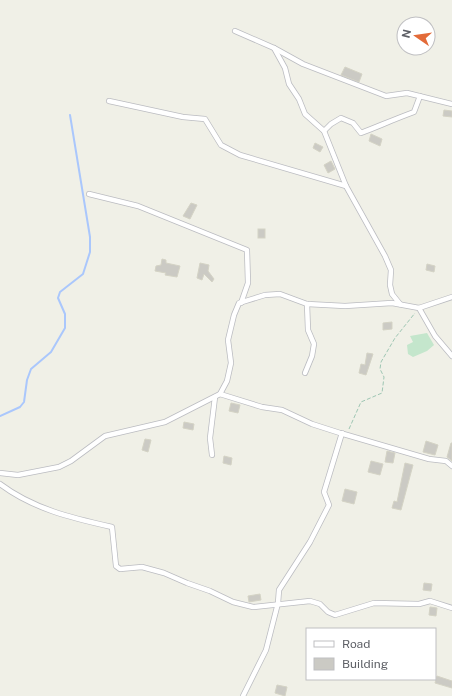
<svg xmlns="http://www.w3.org/2000/svg" width="452" height="696" font-family="'Public Sans',sans-serif">
  <rect width="100%" height="100%" fill="#f0f0e7"/>
  <!-- green -->
  <polygon fill="#c4e6cc" points="427,333 434,345 427,351 413,357 408,354 407,345 413,342 410,336"/>
  <g fill="none" stroke-linecap="round" stroke-linejoin="round">
    <!-- stream -->
    <polyline stroke="#aac7fc" stroke-width="2" points="0,416 20,407 24,402 27,380 31,369 51,352 65,328 65,314 58,298 60,292 83,274 90,252 90,237 70,115"/>
  </g>
  <!-- building -->
  <g fill="#cbcac4" stroke="#d4d3c5">
    <polygon points="345,67 362,74 359,82 341,75"/>
    <polygon points="444,110 452,111 452,117 443,116"/>
    <polygon points="371,134 382,139 380,146 369,141"/>
    <polygon points="315,143 323,147 320,152 313,148"/>
    <polygon points="331,161 335,169 328,173 324,165"/>
    <polygon points="191,203 197,205 190,219 183,216"/>
    <rect x="258" y="229" width="7" height="9"/>
    <polygon points="162,259 166,260 166,263 180,266 177,277 165,275 166,273 155,271 156,266 161,265"/>
    <polygon points="200,263 209,265 208,271 214,279 212,282 204,274 202,280 197,278"/>
    <polygon points="427,264 435,266 434,272 426,270"/>
    <polygon points="392,322 392,329 383,330 383,323"/>
    <polygon points="367,353 373,354 366,375 359,373 361,364 365,365"/>
    <polygon points="231,403 240,405 238,413 229,411"/>
    <polygon points="184,422 194,424 193,430 183,428"/>
    <polygon points="145,439 151,440 148,452 142,450"/>
    <polygon points="426,441 438,445 435,455 423,452"/>
    <polygon points="451,443 452,443 452,461 447,457"/>
    <polygon points="387,451 395,453 393,463 385,462"/>
    <polygon points="224,456 232,458 231,465 223,463"/>
    <polygon points="371,461 383,464 380,475 368,472"/>
    <polygon points="405,463 413,465 401,510 392,508 394,501 397,502"/>
    <polygon points="345,489 357,492 354,504 342,501"/>
    <polygon points="424,583 432,584 431,591 423,590"/>
    <polygon points="260,594 261,600 249,602 248,596"/>
    <polygon points="430,607 437,608 436,616 429,615"/>
    <polygon points="437,676 452,681 452,688 435,683"/>
    <polygon points="277,685 287,687 285,696 275,693"/>
  </g>
  <g fill="none" stroke-linecap="round" stroke-linejoin="round">
    <defs>
      <g id="minor">
        <polyline points="235,31 274,48 303,64 386,96 407,93 452,104"/>
        <polyline points="274,48 285,68 289,84 299,99 305,114 324,131 346,186 385,256 391,270 390,285 392,294 400,304"/>
        <polyline points="109,101 183,117 205,119 221,145 240,155 346,186"/>
        <path d="M324,131L331,124L341,118L353,123L361,133C379,126 395,119 414,112L420,96"/>
        <polyline points="89,194 138,206 247,250 248,283 241,303"/>
        <polyline points="419,308 435,336 452,356"/>
        <polyline points="305,373 312,356 314,344 308,330 307,304"/>
        <polyline points="220,394 262,407 282,410 312,424 340,433 429,459 446,461 452,466"/>
        <polyline points="212,455 210,438 215,397"/>
        <polyline points="0,473 18,475 59,467 71,461 105,436 165,422 220,394 227,381 231,363 228,340 234,315 239,303 265,295 280,294 307,304 345,306 392,303 419,308 452,297"/>
        <path d="M0,484C33,509 72,518 112,527L116,566L120,569L142,567L164,573L187,583L210,591L233,602L253,607L310,601L320,604L328,612L335,615L374,603L419,604L430,601L452,608"/>
        <polyline points="243,696 266,650 278,603 279,590 310,542 329,505 324,492 342,433"/>
      </g>
    </defs>
    <!-- minor casing -->
    <use href="#minor" stroke="#bbbcc1" stroke-width="6"/>
    <!-- path -->
    <polyline stroke="#9ec6b3" stroke-width="1" stroke-dasharray="4 2" stroke-linecap="butt" points="349,429 361,402 382,393 384,377 380,369 381,362 395,338 415,313"/>
    <!-- minor -->
    <use href="#minor" stroke="#fff" stroke-width="4.5"/>
  </g>
  <!-- legend -->
  <rect x="306" y="628" width="130" height="52" fill="#ffffff" stroke="#bfbfc2"/>
  <rect x="314" y="641" width="20" height="6" fill="#ffffff" stroke="#bfbfc2"/>
  <text x="342" y="648" font-size="12" fill="#5e6066">Road</text>
  <rect x="314" y="658" width="20" height="12" fill="#cbcac4" stroke="#bfbfc2"/>
  <text x="342" y="668" font-size="12" fill="#5e6066">Building</text>
  <!-- north arrow -->
  <g transform="translate(416 36) rotate(283)"><circle r="19" fill="#ffffff" stroke="#bfbfc2"/>
  <path d="M0-3L7 15L0 10L-7 15Z" fill="#e36b39"/>
  <text y="-6" font-size="11" font-weight="bold" text-anchor="middle" fill="#5e6066">N</text>
  </g>
</svg>
